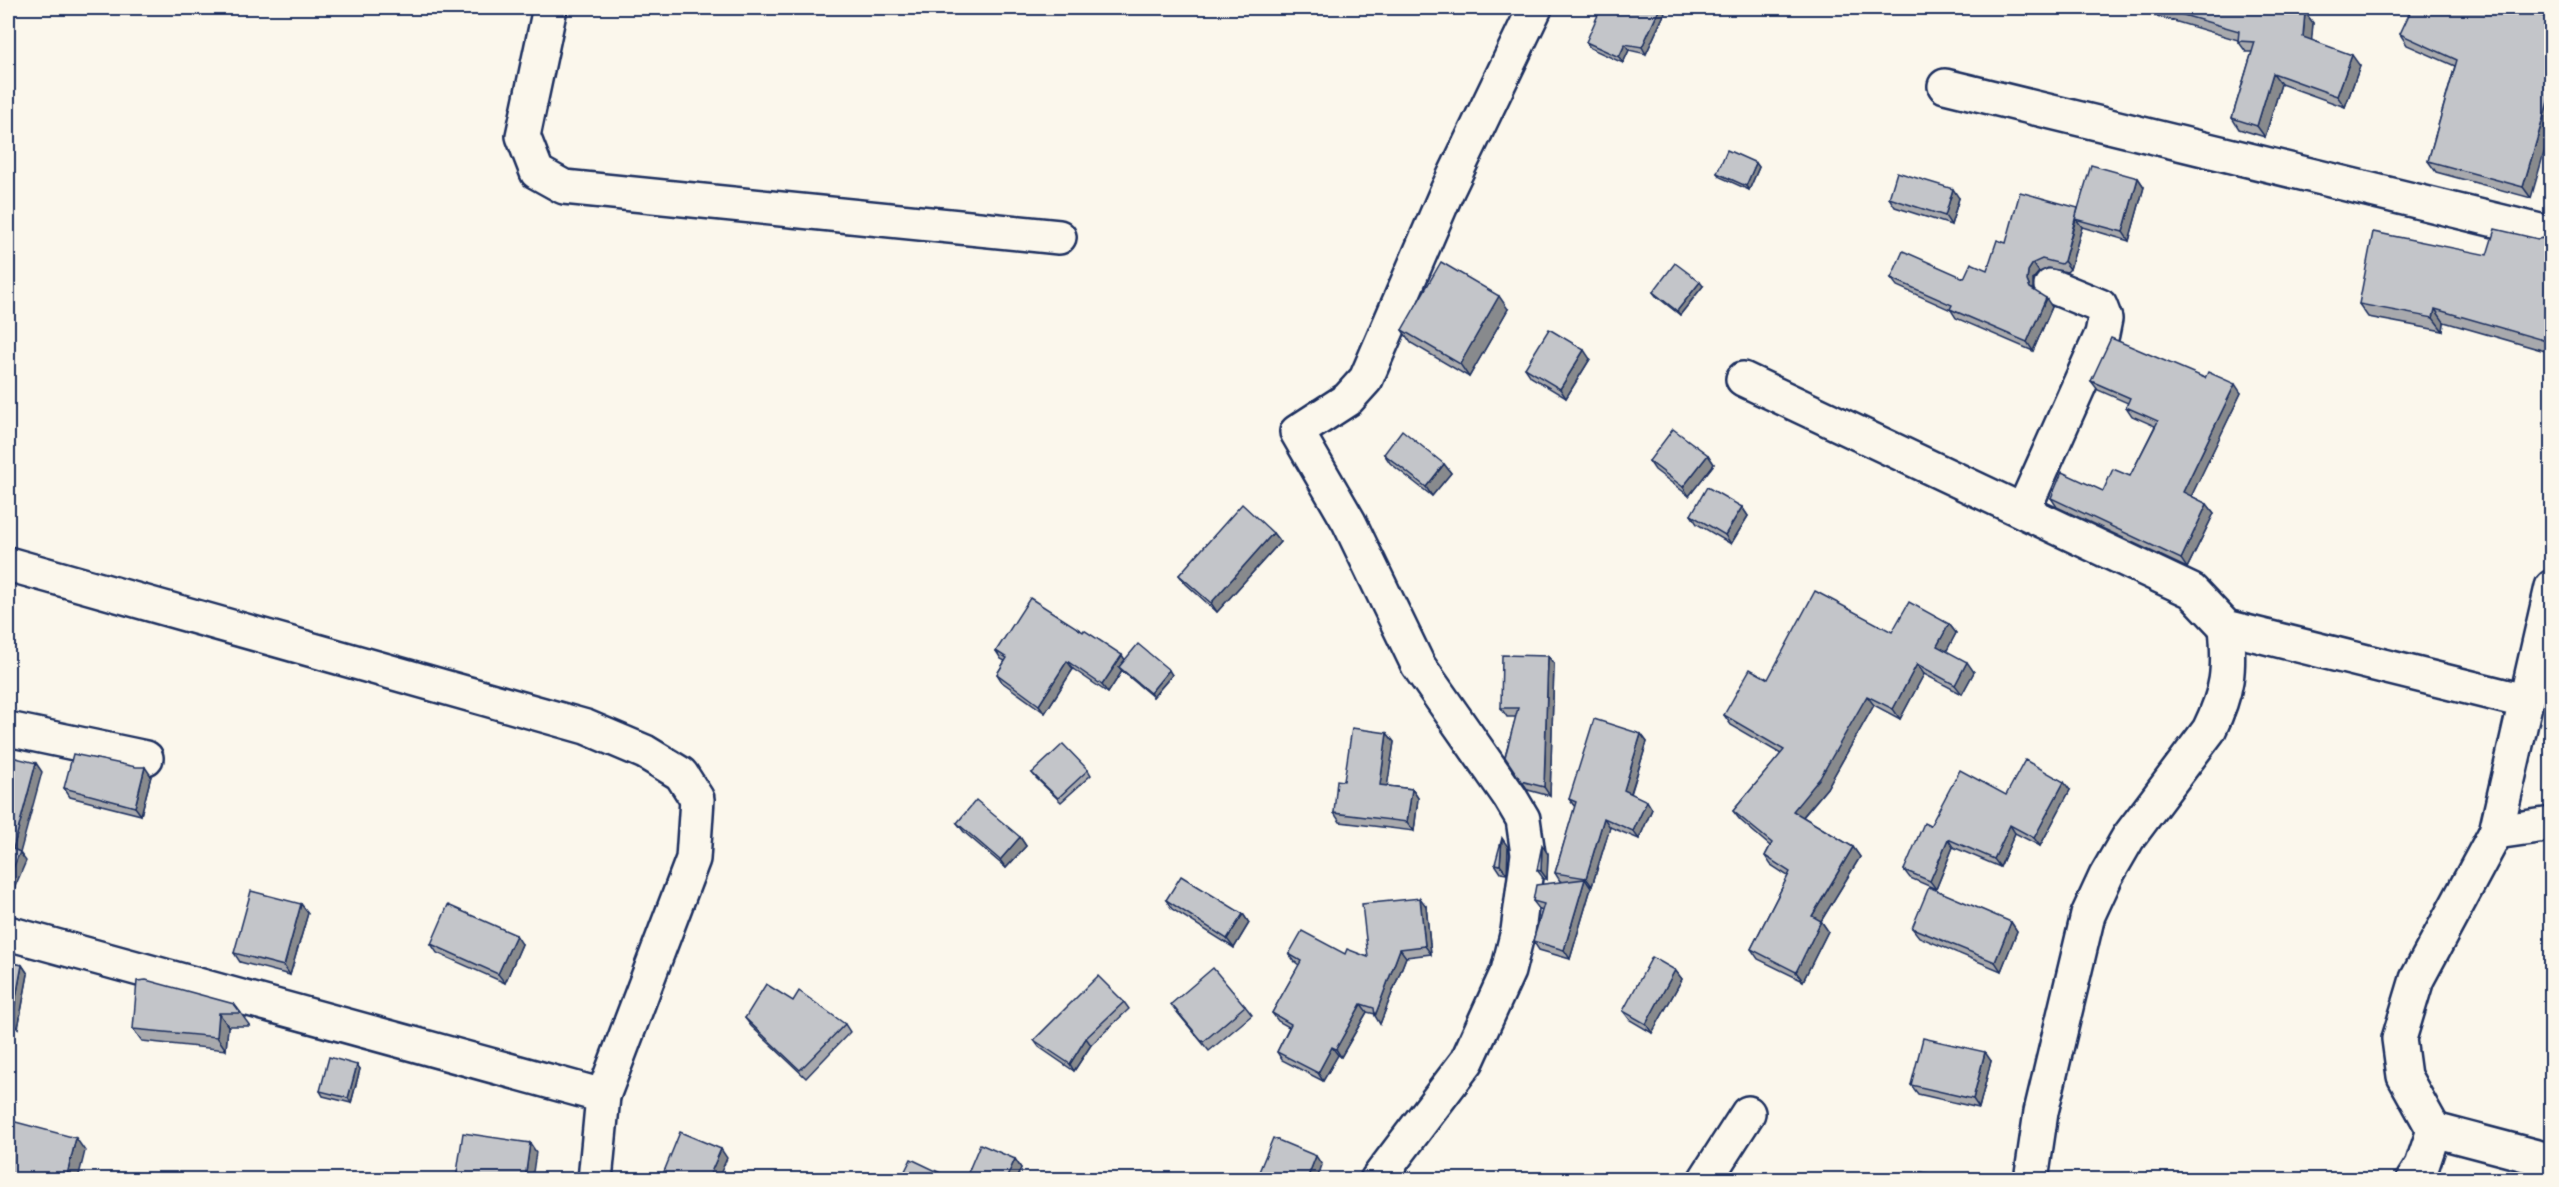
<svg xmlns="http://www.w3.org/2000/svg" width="2559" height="1187" font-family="Caveat,sans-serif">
  <rect width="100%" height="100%" fill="#fbf7ec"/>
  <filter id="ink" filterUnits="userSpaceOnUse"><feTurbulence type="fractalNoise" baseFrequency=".0167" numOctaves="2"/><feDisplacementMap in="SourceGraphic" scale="12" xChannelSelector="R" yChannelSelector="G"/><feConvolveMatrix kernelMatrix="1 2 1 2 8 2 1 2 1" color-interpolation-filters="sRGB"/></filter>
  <g filter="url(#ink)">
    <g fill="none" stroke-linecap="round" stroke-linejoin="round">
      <defs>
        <g id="street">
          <polyline points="550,8 523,136 537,172 564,187 1059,237"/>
          <polyline points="1945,86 2552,234"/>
          <polyline points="1743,379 2192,591 2226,627 2524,701"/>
          <polyline points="2023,511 2102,334 2105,319 2100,306 2051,286"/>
          <polyline points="8,564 586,727 645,752 681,774 697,799 693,859 603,1096 595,1180"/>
          <polyline points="8,729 146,758"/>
          <polyline points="2496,832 2552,824"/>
          <polyline points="8,933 603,1096"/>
          <polyline points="2434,1130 2552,1161"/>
          <polyline points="1377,1180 1467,1061 1508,971 1518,931 1528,854 1523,819 1510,797 1418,665 1349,522 1297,432 1348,399 1366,379 1447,191 1535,8"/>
          <polyline points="1705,1180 1748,1113"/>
          <path d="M2031,1180L2041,1112L2088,915L2106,876L2128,838L2209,730C2228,691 2230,670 2226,627"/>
          <polyline points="2413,1180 2422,1166 2434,1130 2404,1076 2399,1039 2417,979 2496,832 2552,587"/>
        </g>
      </defs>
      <!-- street casing -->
      <use href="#street" stroke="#1b2f5e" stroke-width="38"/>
      <!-- street -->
      <use href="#street" stroke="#fbf7ec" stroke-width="33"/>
    </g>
    <!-- wall -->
    <g fill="#a8a9ad" stroke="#1b2f5e" stroke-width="1.5">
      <polygon points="1667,8 1646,54 1629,50 1623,63 1590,48 1586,42 1609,10"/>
      <polygon points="2130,8 2240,8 2305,12 2313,23 2311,40 2360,66 2345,107 2281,84 2265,137 2239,129 2232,118 2252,52 2246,52 2238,41 2238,40"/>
      <polygon points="2458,8 2531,198 2436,172 2428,161 2455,66 2407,45 2400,34"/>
      <polygon points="1756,163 1759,167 1749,190 1720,177 1717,173"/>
      <polygon points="2138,178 2144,187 2129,241 2082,227 2070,269 2067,272 2048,268 2039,272 2033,279 2033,290 2052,307 2033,351 1956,318 1951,310 1897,286 1891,278 1964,278 1987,270 2006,243 2078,208"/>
      <polygon points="1889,198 1959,198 1951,225 1895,207"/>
      <polygon points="2552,237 2552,353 2444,322 2443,331 2368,317 2359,304 2487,255 2538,239"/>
      <polygon points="1703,286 1680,315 1656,296 1653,292"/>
      <polygon points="1508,309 1469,377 1411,343 1402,330"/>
      <polygon points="1590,359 1566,398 1531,377 1525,368"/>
      <polygon points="2205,378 2241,393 2191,496 2207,504 2214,513 2187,568 2057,507 2051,498 2103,491 2130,476 2155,426 2132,416 2126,407 2128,403 2098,390 2091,381"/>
      <polygon points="1384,454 1444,464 1451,473 1432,496 1390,463"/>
      <polygon points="1708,455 1714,464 1689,496 1655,470 1649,461"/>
      <polygon points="1742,507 1748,516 1731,544 1697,524 1691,515"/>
      <polygon points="1273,533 1280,542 1217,612 1186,584 1179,575"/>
      <polygon points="1949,624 1956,633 1946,651 1974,672 1962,694 1924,674 1900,719 1874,705 1827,788 1803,817 1853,847 1860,857 1821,921 1828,931 1803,981 1758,959 1751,949 1788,876 1771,865 1765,856 1770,846 1740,820 1733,811 1781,754 1731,725 1724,715 1892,632"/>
      <polygon points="996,651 1125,660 1172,675 1153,697 1122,671 1108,693 1073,669 1045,713 1002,682 997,674 1005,661 1001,659"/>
      <polygon points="1554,664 1550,796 1528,790 1505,757 1516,717 1507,717 1501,708"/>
      <polygon points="1387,733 1394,742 1387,786 1412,789 1418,798 1414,831 1340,822 1334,813 1344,781"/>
      <polygon points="1641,734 1647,742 1631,794 1652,809 1639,839 1610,827 1592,886 1589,885 1591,888 1570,959 1539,950 1533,941 1542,911 1540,910 1533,901 1563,882 1560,881 1555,873 1575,807 1569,799"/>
      <polygon points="1088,770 1091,775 1061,802 1036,778 1032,773"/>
      <polygon points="151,776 141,815 70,797 64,788"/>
      <polygon points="2070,790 2040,846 2015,833 2000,867 1953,847 1936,889 1910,878 1904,870 1930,826"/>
      <polygon points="957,823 1020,837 1026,846 1006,868 964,832"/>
      <polygon points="1508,847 1507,874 1501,873 1495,864"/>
      <polygon points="1548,854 1547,879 1544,879 1537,870"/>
      <polygon points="1166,900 1243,914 1249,923 1234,948 1172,909"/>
      <polygon points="301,904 308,913 290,975 240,962 234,953"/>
      <polygon points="1426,906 1431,954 1406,957 1380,1024 1375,1014 1367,1012 1341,1057 1338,1055 1323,1081 1282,1060 1277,1052 1289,1027 1278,1021 1272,1013 1299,965 1295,962 1289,954 1345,954 1368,957"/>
      <polygon points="2011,922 2017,931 2001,971 1919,937 1912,928"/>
      <polygon points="431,944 522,944 505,983 437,953"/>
      <polygon points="8,962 22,965 28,974 18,1028 8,1026"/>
      <polygon points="1675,970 1682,979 1652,1033 1630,1020 1623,1011"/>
      <polygon points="793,1001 845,1024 850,1032 806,1078 751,1026 745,1018"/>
      <polygon points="1124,1002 1129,1009 1091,1045 1074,1071 1039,1047 1034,1040"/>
      <polygon points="234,1004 250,1026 228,1026 226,1050 142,1041 133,1029"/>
      <polygon points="1171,1004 1245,1006 1252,1015 1209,1051 1177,1012"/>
      <polygon points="1991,1061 1979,1108 1918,1094 1911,1085"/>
      <polygon points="357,1065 360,1069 351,1103 323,1096 320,1091"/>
      <polygon points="1015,1159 1021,1168 1016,1179 970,1179 967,1175"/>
    </g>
    <!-- shaded-wall -->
    <g fill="#888a8d" stroke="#1b2f5e" stroke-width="1.5">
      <polygon points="1660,8 1667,8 1646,54 1642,47"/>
      <polygon points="2305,12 2313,23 2311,48 2303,37"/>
      <polygon points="1625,44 1629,50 1623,63 1619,57"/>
      <polygon points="2352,55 2360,66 2345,107 2337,96"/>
      <polygon points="2273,73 2281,84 2265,137 2257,126"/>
      <polygon points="2552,88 2552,125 2531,198 2523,187"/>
      <polygon points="1756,163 1759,167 1749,190 1746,186"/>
      <polygon points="2138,178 2144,187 2129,241 2123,232"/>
      <polygon points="1953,189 1959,198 1951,225 1945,216"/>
      <polygon points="2076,219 2082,227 2070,269 2064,261"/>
      <polygon points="2033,263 2039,272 2033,279 2033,289 2036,297 2030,288 2027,281 2028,271"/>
      <polygon points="1700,282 1703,286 1680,315 1677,311"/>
      <polygon points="1499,296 1508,309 1469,377 1460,364"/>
      <polygon points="2046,298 2052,307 2033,351 2027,342"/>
      <polygon points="2435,309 2444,322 2443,331 2433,318"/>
      <polygon points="1584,350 1590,359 1566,398 1560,389"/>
      <polygon points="2235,384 2241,393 2189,501 2183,492"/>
      <polygon points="1708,455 1714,464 1689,496 1683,487"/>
      <polygon points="1444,464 1451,473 1432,496 1426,487"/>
      <polygon points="2207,504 2214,513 2187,568 2181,559"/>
      <polygon points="1742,507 1748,516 1731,544 1725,535"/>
      <polygon points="1273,533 1280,542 1217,612 1211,603"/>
      <polygon points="1949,624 1956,633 1944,656 1937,646"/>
      <polygon points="1122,655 1127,663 1119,667 1122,671 1108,693 1102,685"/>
      <polygon points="1548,656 1554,664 1550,796 1544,787"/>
      <polygon points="1067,661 1073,669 1045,713 1039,705"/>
      <polygon points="1967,662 1974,672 1962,694 1955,685"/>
      <polygon points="1917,664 1924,674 1900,719 1893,709"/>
      <polygon points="1169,670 1172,675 1153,697 1150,693"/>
      <polygon points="1867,696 1874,705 1827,788 1800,820 1793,811"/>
      <polygon points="1387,733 1394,742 1386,794 1380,785"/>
      <polygon points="1641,734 1647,742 1629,799 1624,790"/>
      <polygon points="36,763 42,772 20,853 26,861 8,903 8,880 13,849"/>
      <polygon points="145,767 151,776 141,815 135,807"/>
      <polygon points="2064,782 2070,790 2040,846 2034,838"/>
      <polygon points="1412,789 1418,798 1414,831 1407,822"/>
      <polygon points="1647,801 1652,809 1639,839 1633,831"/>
      <polygon points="1604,818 1610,827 1592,886 1586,878"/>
      <polygon points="2010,825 2015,833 2000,867 1994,859"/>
      <polygon points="1020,837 1026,846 1006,868 1000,860"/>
      <polygon points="1502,838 1508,847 1507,874 1500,865"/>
      <polygon points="1948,839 1953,847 1936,889 1930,881"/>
      <polygon points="1542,845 1548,854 1547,879 1541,871"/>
      <polygon points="1853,847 1860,857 1818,926 1812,916"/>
      <polygon points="1585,879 1591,888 1570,959 1564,950"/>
      <polygon points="1420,898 1426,906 1431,954 1425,946"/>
      <polygon points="301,904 308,913 290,975 284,966"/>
      <polygon points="1243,914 1249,923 1234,948 1227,939"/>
      <polygon points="1821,921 1828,931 1803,981 1796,972"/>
      <polygon points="2011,922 2017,931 2001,971 1995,962"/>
      <polygon points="516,935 522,944 505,983 498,974"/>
      <polygon points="1400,949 1406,957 1380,1024 1375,1016"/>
      <polygon points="22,965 28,974 18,1028 12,1019"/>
      <polygon points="1675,970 1682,979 1652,1033 1646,1024"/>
      <polygon points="1361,1004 1367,1012 1341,1057 1336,1049"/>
      <polygon points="219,1013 228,1026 226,1050 217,1037"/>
      <polygon points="1086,1038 1091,1045 1074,1071 1070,1064"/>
      <polygon points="1332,1047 1338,1055 1323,1081 1318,1073"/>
      <polygon points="1985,1052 1991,1061 1979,1108 1973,1099"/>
      <polygon points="357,1065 360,1069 351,1103 348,1098"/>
      <polygon points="76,1138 85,1151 78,1179 66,1179"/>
      <polygon points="530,1143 536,1152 532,1179 525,1179"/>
      <polygon points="721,1149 727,1158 718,1179 708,1179"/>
      <polygon points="1316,1156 1322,1165 1317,1179 1307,1179"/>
      <polygon points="1015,1159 1021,1168 1016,1179 1006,1179"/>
    </g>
    <!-- building -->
    <g fill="#c3c5c9" stroke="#1b2f5e" stroke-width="1.5">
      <polygon points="1601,8 1609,10 1610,8 1660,8 1642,47 1625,44 1619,57 1586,42"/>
      <polygon points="2159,8 2239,8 2305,12 2303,37 2352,55 2337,96 2273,73 2257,126 2232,118 2255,42 2238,41 2239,31"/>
      <polygon points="2412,8 2458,8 2465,10 2466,8 2521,8 2545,17 2548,8 2552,8 2552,88 2523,187 2428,161 2457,60 2400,34"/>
      <polygon points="1727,150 1756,163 1746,186 1717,173"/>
      <polygon points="2091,165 2138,178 2123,232 2075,219"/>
      <polygon points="1897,172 1953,189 1945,216 1889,198"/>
      <polygon points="2020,192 2078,208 2064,261 2061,264 2042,259 2033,263 2028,271 2027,281 2030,288 2046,298 2027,342 1950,309 1952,305 1891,278 1903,251 1964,278 1971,263 1987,270 1997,240 2006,243"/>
      <polygon points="2495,229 2538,239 2552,237 2552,338 2550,342 2435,309 2433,318 2359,304 2373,232 2487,255"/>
      <polygon points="1441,262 1499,296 1460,364 1402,330"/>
      <polygon points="1675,263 1700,282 1677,311 1653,292"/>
      <polygon points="1549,329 1584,350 1560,389 1525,368"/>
      <polygon points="2111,338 2205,378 2208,372 2235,384 2183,492 2207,504 2181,559 2051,498 2062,472 2103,491 2113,469 2130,476 2158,421 2126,407 2130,398 2091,381"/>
      <polygon points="1673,429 1708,455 1683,487 1649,461"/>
      <polygon points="1402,430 1444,464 1426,487 1384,454"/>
      <polygon points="1707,487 1742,507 1725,535 1691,515"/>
      <polygon points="1242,504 1273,533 1211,603 1179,575"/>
      <polygon points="1815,591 1892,632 1909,602 1949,624 1937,646 1967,662 1955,685 1917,664 1893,709 1867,696 1820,778 1793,811 1853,847 1812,916 1821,921 1796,972 1751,949 1790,872 1765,856 1772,843 1733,811 1784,750 1724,715 1750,669 1768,679"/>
      <polygon points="1030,598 1083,632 1084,630 1122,655 1102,685 1067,661 1039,705 997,674 1007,658 996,651"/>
      <polygon points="1138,644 1169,670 1150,693 1119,667"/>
      <polygon points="1502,655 1548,656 1544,787 1521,781 1505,757 1518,708 1501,708"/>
      <polygon points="1594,719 1641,734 1624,790 1647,801 1633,831 1604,818 1586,878 1555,873 1576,802 1569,799"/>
      <polygon points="1352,728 1387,733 1380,785 1412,789 1407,822 1334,813 1337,780 1344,781"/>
      <polygon points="1063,744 1088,770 1058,798 1032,773"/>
      <polygon points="73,754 136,767 145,767 135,807 64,788"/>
      <polygon points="8,756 36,763 13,849 20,852 8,880"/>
      <polygon points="2025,760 2064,782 2034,838 2010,825 1994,859 1948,839 1930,881 1904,870 1924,823 1930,826 1960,770 2006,795"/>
      <polygon points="976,800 1020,837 1000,860 957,823"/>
      <polygon points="1502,838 1500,865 1495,864"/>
      <polygon points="1542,845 1541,871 1537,870"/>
      <polygon points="1181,876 1243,914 1227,939 1166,900"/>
      <polygon points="1585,879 1564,950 1533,941 1544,904 1533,901 1536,885"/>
      <polygon points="1929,887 2011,922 1995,962 1912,928"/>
      <polygon points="251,891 301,904 284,966 234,953"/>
      <polygon points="1420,898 1425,946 1400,949 1375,1016 1374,1008 1361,1004 1336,1049 1332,1047 1318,1073 1277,1052 1291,1024 1272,1013 1301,961 1289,954 1302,931 1345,954 1347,949 1368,957 1362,904"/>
      <polygon points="448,905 516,935 498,974 431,944"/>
      <polygon points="1652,957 1675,970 1646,1024 1623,1011"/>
      <polygon points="8,962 22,965 12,1019 8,1018"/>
      <polygon points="1213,968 1245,1006 1203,1042 1171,1004"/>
      <polygon points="1098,976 1124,1002 1086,1038 1070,1064 1034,1040"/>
      <polygon points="146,980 234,1004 241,1013 219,1013 217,1037 133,1029 137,981"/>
      <polygon points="766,984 793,1001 799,991 845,1024 800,1070 745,1018"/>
      <polygon points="1923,1038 1985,1052 1973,1099 1911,1085"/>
      <polygon points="329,1057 357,1065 348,1098 320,1091"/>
      <polygon points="8,1120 76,1138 66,1179 8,1179"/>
      <polygon points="680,1132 721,1149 708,1179 661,1179"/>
      <polygon points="463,1133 530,1143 525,1179 456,1179"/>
      <polygon points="1273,1138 1316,1156 1307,1179 1256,1179"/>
      <polygon points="980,1144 1015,1159 1006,1179 977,1179 967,1175"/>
      <polygon points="911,1159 953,1179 901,1179"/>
      <polygon points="1921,1172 1958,1179 1920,1179"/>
    </g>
  </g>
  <!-- margin -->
  <rect width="2559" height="1187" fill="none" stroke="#fbf7ec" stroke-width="30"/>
  <rect x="15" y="15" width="2529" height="1157" fill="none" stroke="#1b2f5e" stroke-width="2" filter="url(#ink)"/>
</svg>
